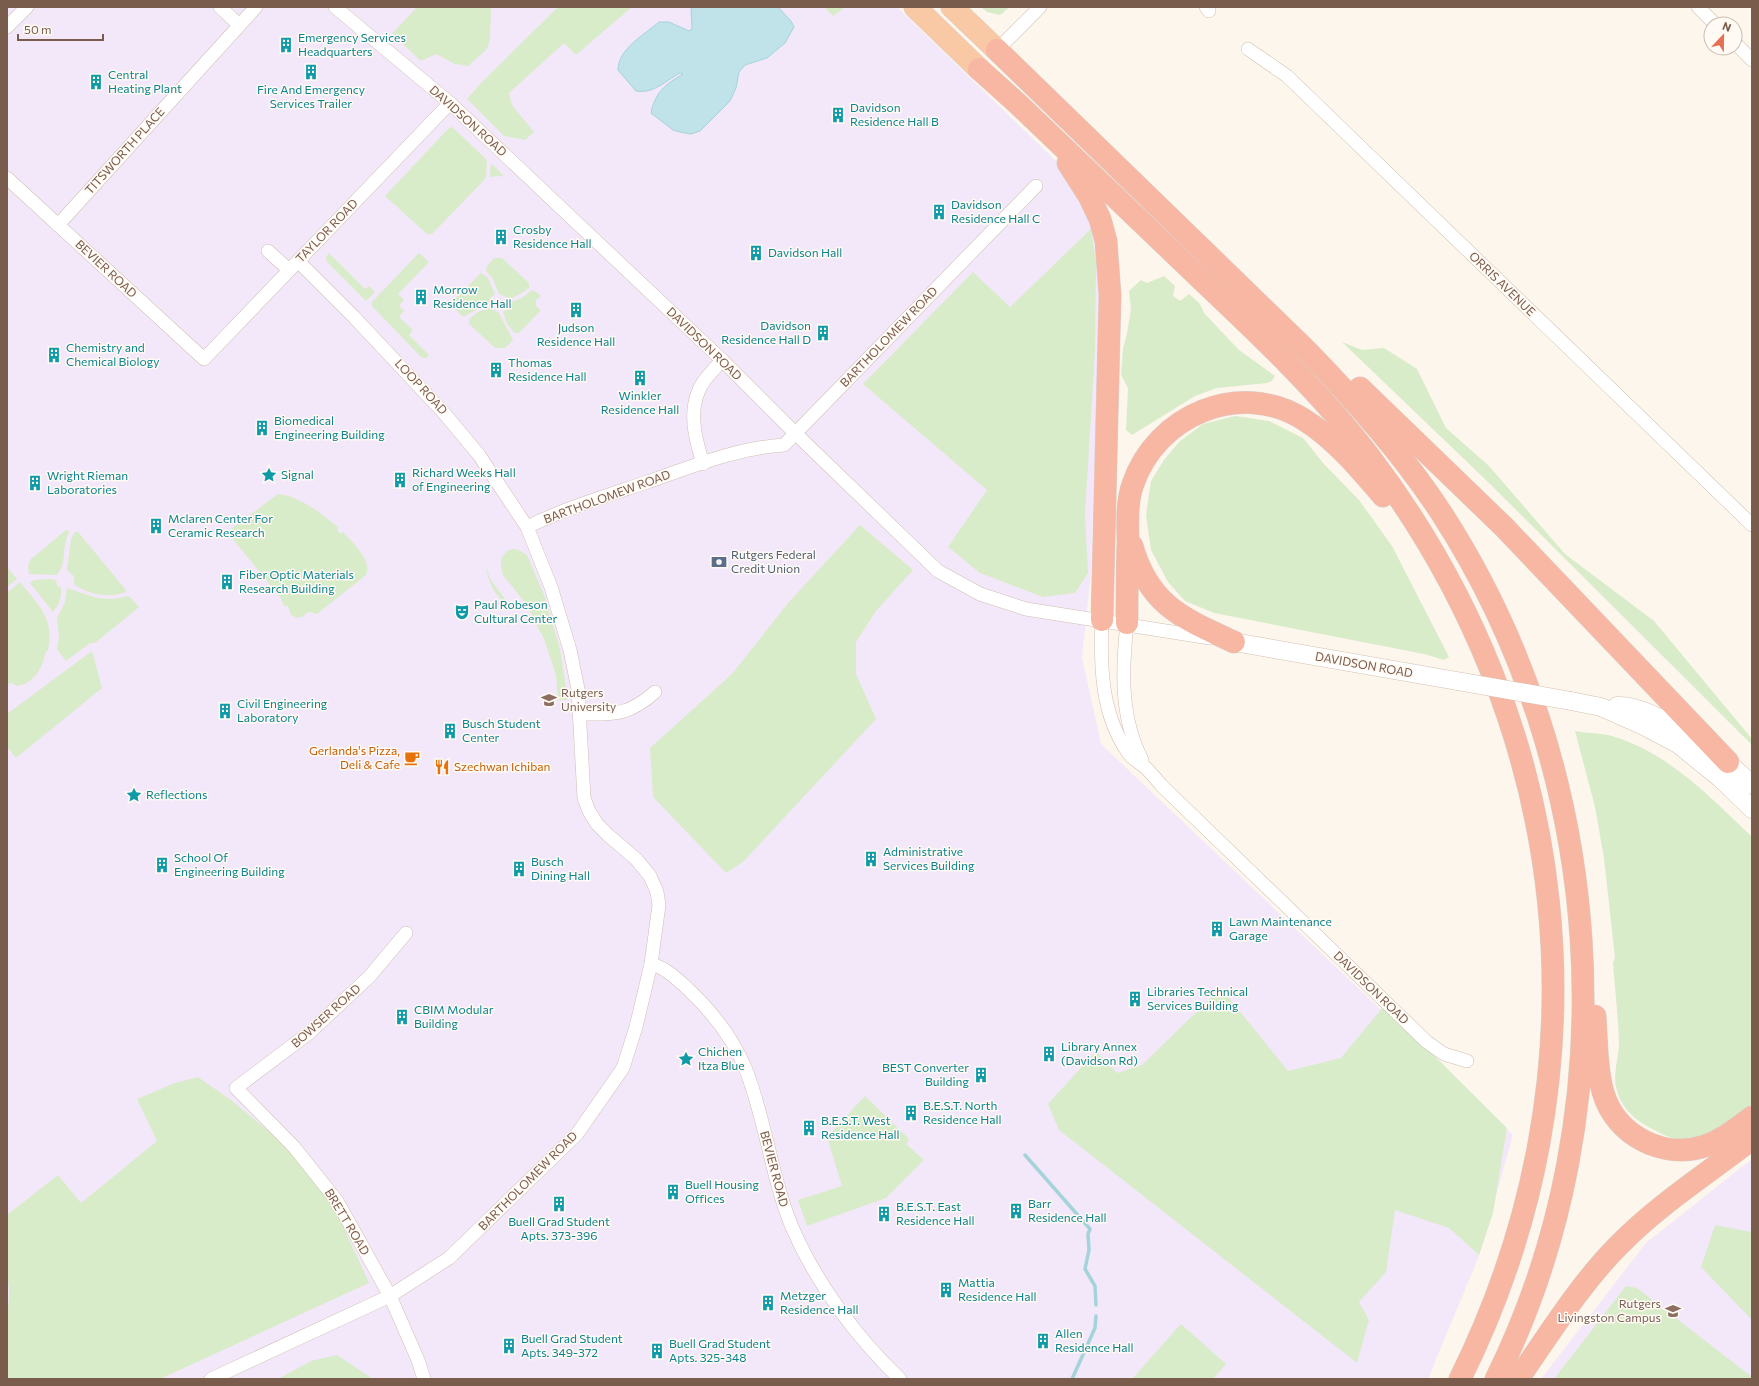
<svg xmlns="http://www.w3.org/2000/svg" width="1759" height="1386" font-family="Commissioner,sans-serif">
  <rect width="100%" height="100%" fill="#fdf6ec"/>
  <!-- education -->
  <g fill="#f3e8fa">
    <polygon points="7,7 897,7 1058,163 1083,201 1096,236 1099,265 1098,366 1091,573 1082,657 1101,744 1513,1135 1479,1256 1428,1379 7,1379"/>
    <polygon points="1752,1159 1752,1379 1541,1379 1646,1243"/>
  </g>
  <!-- green -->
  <g fill="#d8ecc9">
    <polygon points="417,7 491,7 490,39 487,49 468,66 455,64 436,54 421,61 392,34"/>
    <polygon points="558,7 632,7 576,55 564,43 509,93 512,105 534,132 525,140 504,136 467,99 480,84"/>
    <polygon points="824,7 845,7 833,16"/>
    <polygon points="981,7 1010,7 1000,15 987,12"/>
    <polygon points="452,127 487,160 486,178 432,234 427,234 385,196 449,128"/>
    <polygon points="491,163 503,175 502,176 490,177"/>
    <polygon points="1091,229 1096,263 1095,351 1085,514 1088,573 1075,593 1043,597 980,573 948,547 987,490 863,384 973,272 1010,307"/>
    <polygon points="329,253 365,289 369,286 375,292 366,301 327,262 326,257"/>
    <polygon points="419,253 429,262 398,294 404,300 399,306 404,311 399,317 413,330 409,335 429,355 426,358 422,358 372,306 372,302"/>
    <polygon points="494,258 502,258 529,283 529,288 520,294 508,300 505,296 499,294 493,279 486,271 487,266"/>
    <polygon points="481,273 488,278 495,294 490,298 489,303 463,317 455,309 454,300"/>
    <polygon points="1164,276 1175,286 1173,296 1180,301 1189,294 1200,304 1204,313 1239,350 1275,376 1272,381 1267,383 1217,388 1195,396 1132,435 1126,430 1128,388 1121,375 1123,348 1127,334 1131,308 1129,291 1141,280 1147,283"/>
    <polygon points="532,290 535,291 541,296 536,300 536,306 541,310 519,333 515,333 507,324 503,312 507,309 508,303 522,298"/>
    <polygon points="490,308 499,313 513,340 505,348 495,348 469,324 469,319 478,312"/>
    <polygon points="1342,342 1362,350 1384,348 1417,369 1446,428 1489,466 1565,554 1654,621 1752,739 1752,745 1488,482"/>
    <polygon points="1235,416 1269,421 1303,438 1324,464 1359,500 1392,546 1449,657 1444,660 1424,654 1214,613 1185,601 1168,582 1151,550 1146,516 1151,481 1164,460 1179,442 1203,424"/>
    <path d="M278,494C300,496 322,514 339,528L337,529L340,534L343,532C352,542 373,561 366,575L317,614L308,612L302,617L297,618L291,615L288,606H284L280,597L227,532Z"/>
    <polygon points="860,525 913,570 876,611 856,642 856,674 876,719 743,862 726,873 653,797 650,748 732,674 788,603"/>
    <path d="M66,530L69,531C68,535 66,539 65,544C63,555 65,567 57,575L29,574L28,566L30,560Z"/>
    <path d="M75,532H78L126,590L125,592C111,599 86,594 74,584V576L67,570L71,539Z"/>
    <polygon points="513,549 519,550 527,555 545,597 560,649 568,700 558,700 556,675 544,639 526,604 503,575 501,568 501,559 507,551"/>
    <path d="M486,565L490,579L515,612C498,597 489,590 486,565Z"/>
    <polygon points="7,567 17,579 7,587"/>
    <path d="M50,579L56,580L57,585L61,588C62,597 59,605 53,612L30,583L34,580Z"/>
    <path d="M20,582C38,605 55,618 48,650L45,653C43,668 33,684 17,686L11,683L7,684V593Z"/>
    <polygon points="67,588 97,598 113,599 129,596 139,607 95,643 90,643 66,661 57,649 59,637 57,618 65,602"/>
    <polygon points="92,651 102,688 16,758 7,747 7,714"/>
    <path d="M1575,731C1587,733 1601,733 1612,736C1669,753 1710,797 1752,837V1104C1733,1119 1707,1143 1680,1140C1668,1138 1658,1132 1647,1126C1631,1117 1620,1105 1616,1087C1613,1072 1619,1057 1619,1042C1618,1016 1615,989 1613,963L1615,958L1604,858L1595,807Z"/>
    <polygon points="1221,988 1288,1071 1341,1058 1384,1006 1507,1128 1493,1213 1479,1255 1449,1228 1395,1210 1386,1272 1359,1302 1369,1320 1357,1363 1059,1130 1048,1104 1096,1051 1117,1073 1142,1065"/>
    <path d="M198,1077L231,1100L290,1149L332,1202L369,1283L160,1379H7V1310C11,1294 8,1285 7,1269C6,1252 7,1233 7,1215L58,1175L81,1203L157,1141L137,1099L175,1083Z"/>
    <polygon points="865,1096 909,1139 906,1144 924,1160 886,1198 807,1226 798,1200 842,1186 827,1137"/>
    <polygon points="1715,1225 1752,1232 1752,1320 1701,1267"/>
    <polygon points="1626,1286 1637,1288 1752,1377 1752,1379 1554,1379"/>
    <polygon points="1181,1324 1226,1364 1213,1379 1132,1379"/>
    <polygon points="337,1355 373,1379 278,1379 311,1361"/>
  </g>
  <!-- water -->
  <path fill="#bfe3e8" stroke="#a5d3da" d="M691,7H778L791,21L794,27L785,43L767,58L745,65L739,72L736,88L730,101L700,131L691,134L680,132L673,130L651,113C655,92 666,84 683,74L680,73C665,81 654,94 636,91L618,70C618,49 644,35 659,22H669L689,31L692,29Z"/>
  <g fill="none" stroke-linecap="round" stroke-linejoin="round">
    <!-- stream -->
    <g stroke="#a5d3da" stroke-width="3.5">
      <polyline points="1025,1155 1090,1229 1088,1234 1089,1250 1085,1269 1095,1286 1096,1305"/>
      <polyline points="1072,1379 1095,1328 1096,1316"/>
    </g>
    <defs>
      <g id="minor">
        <polyline points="220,7 239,25"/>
        <polyline points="335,7 450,103 722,360 795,433 938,571 980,594 1026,609 1210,638"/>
        <polyline points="1206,7 1209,11"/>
        <polyline points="1698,7 1715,24"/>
        <polyline points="7,27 27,7"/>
        <polyline points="1735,43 1752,60"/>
        <polyline points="1248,49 1287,76 1752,525"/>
        <polyline points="997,50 1040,7"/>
        <polyline points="7,178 204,359 450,103"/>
        <polyline points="58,225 256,7"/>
        <polyline points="268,251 289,270"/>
        <path d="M703,464C696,440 688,414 699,390C703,379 715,369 722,360"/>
        <path d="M527,527C566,508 606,496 647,482C691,467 736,448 784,445L1036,186"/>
        <path d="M1102,620C1100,666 1101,715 1129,754C1133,759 1140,763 1146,768C1151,773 1157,780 1162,786L1427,1042L1444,1054L1467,1061"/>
        <path d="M1127,623C1122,670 1120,717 1142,760"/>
        <path d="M580,714C614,714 628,716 655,692"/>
        <polyline points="406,933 369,977 309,1033 236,1088 294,1147 337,1201 390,1296 418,1360 424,1379"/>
        <path d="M651,964C667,968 678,980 690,991C713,1013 734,1040 746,1070C766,1121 771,1176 792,1227C816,1283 856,1337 900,1379"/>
        <polyline points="211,1379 390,1296 449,1258 577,1134 623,1068 636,1027 651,964 659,905 657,892 650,876 636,859 608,835 597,824 589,811 584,798 578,689 570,650 551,587 527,527 479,455 444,413 354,317 298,261"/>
      </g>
      <g id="secondary">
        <polyline points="1234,642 1457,681"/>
        <polyline points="1571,701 1601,707 1644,726 1678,744 1720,778 1752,809"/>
        <path d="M1617,706C1629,705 1642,710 1653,715C1692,731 1722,756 1752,785"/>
      </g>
      <g id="trunk">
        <polyline points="915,7 979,69"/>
        <polyline points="952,7 997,50"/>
      </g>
      <g id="motorway">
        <path d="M997,50L1306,350C1356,401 1403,454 1442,514C1606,768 1631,1107 1496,1379"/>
        <path d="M979,69L1018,104C1081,164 1143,224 1206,284C1263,338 1321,393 1369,456C1575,727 1612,1073 1460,1379"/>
        <polyline points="1068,163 1089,196 1100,219 1106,241 1110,295 1102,620"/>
        <polyline points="1360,388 1504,527 1728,762"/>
        <path d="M1132,546C1149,605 1182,618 1234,642"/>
        <path d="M1127,623C1127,597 1127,571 1128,544C1128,524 1126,503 1133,484C1156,416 1239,379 1303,419C1334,438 1360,469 1383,496"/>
        <path d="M1595,1016C1597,1041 1596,1069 1603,1092C1615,1135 1663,1160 1705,1146C1723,1140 1737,1128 1752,1117"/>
        <path d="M1518,1379C1550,1333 1580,1284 1619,1245C1658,1205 1708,1173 1752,1139"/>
      </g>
    </defs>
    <!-- minor casing -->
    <use href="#minor" stroke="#d1beb0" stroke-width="14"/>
    <!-- secondary casing -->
    <use href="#secondary" stroke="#d6c0b0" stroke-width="19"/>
    <!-- trunk casing -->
    <use href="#trunk" stroke="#dad1cd" stroke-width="23"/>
    <!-- motorway casing -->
    <use href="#motorway" stroke="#dad1cd" stroke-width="23"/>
    <!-- minor -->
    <use href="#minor" stroke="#fff" stroke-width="13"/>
    <!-- secondary -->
    <use href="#secondary" stroke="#fff" stroke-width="18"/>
    <!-- trunk -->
    <use href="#trunk" stroke="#f9c8a4" stroke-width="22"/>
    <!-- motorway -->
    <use href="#motorway" stroke="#f7b7a3" stroke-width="22"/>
    <defs>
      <polyline id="secondary-bridge" points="1457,681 1571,701"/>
    </defs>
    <!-- secondary-bridge casing -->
    <use href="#secondary-bridge" stroke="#d6c0b0" stroke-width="19" stroke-linecap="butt"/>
    <!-- secondary-bridge -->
    <use href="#secondary-bridge" stroke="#fff" stroke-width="18"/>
  </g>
  <!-- icons -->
  <defs>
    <symbol id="building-bare" viewBox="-9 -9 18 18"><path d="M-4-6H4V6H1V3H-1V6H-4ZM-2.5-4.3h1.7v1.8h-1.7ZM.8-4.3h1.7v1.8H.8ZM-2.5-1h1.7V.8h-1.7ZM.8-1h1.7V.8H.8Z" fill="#0f9aa8" stroke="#fffaf3" stroke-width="2.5" paint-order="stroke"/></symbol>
    <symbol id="sight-bare" viewBox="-9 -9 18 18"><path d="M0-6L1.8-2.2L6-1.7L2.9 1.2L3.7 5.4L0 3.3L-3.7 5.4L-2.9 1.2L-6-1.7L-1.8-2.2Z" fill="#0f9aa8" stroke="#fffaf3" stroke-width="2.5" paint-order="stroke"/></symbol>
    <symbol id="bank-bare" viewBox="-9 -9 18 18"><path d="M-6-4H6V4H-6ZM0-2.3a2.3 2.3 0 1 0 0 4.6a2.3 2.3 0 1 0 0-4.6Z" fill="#5c6f8a" stroke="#fffaf3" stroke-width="2.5" paint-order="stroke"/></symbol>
    <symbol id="theatre-bare" viewBox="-9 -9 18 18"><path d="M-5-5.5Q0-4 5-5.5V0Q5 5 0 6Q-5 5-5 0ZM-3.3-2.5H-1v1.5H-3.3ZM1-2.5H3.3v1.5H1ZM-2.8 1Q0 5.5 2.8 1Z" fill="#0f9aa8" stroke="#fffaf3" stroke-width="2.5" paint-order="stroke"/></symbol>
    <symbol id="university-bare" viewBox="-9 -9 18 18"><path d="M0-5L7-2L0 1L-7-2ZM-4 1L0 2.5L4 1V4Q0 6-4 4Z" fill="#8d6e63" stroke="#fffaf3" stroke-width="2.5" paint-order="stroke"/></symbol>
    <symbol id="cafe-bare" viewBox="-9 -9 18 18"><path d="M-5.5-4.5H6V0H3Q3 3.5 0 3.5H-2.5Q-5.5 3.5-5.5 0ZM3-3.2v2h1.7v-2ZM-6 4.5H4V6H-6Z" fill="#e8710a" stroke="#fffaf3" stroke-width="2.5" paint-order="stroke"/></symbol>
    <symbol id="restaurant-bare" viewBox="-9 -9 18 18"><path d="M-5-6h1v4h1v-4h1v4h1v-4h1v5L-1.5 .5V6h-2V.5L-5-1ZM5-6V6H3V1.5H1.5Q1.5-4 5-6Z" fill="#e8710a" stroke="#fffaf3" stroke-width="2.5" paint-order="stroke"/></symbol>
  </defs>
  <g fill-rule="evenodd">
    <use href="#building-bare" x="275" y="34" width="22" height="22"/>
    <use href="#building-bare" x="300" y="61" width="22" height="22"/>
    <use href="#building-bare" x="85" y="71" width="22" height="22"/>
    <use href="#building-bare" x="827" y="104" width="22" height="22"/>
    <use href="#building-bare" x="928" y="201" width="22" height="22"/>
    <use href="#building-bare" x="490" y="226" width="22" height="22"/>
    <use href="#building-bare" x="745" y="242" width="22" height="22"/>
    <use href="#building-bare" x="410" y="286" width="22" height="22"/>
    <use href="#building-bare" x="565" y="299" width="22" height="22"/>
    <use href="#building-bare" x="812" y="322" width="22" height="22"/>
    <use href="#building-bare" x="43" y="344" width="22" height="22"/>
    <use href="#building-bare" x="485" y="359" width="22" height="22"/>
    <use href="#building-bare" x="629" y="367" width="22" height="22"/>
    <use href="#building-bare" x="251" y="417" width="22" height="22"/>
    <use href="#sight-bare" x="258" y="464" width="22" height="22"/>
    <use href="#building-bare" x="389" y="469" width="22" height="22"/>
    <use href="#building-bare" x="24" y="472" width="22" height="22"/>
    <use href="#building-bare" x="145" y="515" width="22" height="22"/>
    <use href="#bank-bare" x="708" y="551" width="22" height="22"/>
    <use href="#building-bare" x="216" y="571" width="22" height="22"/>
    <use href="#theatre-bare" x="451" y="601" width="22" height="22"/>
    <use href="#university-bare" x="538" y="689" width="22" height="22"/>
    <use href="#building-bare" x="214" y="700" width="22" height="22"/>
    <use href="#building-bare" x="439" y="720" width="22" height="22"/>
    <use href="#cafe-bare" x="401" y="747" width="22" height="22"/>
    <use href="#restaurant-bare" x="431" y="756" width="22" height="22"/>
    <use href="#sight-bare" x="123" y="784" width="22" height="22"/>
    <use href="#building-bare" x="860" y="848" width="22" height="22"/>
    <use href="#building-bare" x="151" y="854" width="22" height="22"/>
    <use href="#building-bare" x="508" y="858" width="22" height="22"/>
    <use href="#building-bare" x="1206" y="918" width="22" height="22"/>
    <use href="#building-bare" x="1124" y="988" width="22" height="22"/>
    <use href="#building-bare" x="391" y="1006" width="22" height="22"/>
    <use href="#building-bare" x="1038" y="1043" width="22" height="22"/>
    <use href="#sight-bare" x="675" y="1048" width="22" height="22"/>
    <use href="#building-bare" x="970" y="1064" width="22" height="22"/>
    <use href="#building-bare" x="900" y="1102" width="22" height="22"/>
    <use href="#building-bare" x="798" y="1117" width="22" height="22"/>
    <use href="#building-bare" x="662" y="1181" width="22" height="22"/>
    <use href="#building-bare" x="548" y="1193" width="22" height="22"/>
    <use href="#building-bare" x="1005" y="1200" width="22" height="22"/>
    <use href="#building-bare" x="873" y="1203" width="22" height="22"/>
    <use href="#building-bare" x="935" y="1279" width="22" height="22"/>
    <use href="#building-bare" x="757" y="1292" width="22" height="22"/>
    <use href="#university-bare" x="1662" y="1300" width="22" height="22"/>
    <use href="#building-bare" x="1032" y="1330" width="22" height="22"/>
    <use href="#building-bare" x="498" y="1335" width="22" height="22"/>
    <use href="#building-bare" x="646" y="1340" width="22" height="22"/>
  </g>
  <g text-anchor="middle" stroke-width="3" stroke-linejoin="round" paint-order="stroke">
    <!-- culture labels -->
    <g font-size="12" fill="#0d838f" stroke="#fffaf3" text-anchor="start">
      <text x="298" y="42">Emergency Services<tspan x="298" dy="14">Headquarters</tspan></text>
      <text x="108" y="79">Central<tspan x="108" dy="14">Heating Plant</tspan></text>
      <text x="311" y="94" text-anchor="middle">Fire And Emergency<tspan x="311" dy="14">Services Trailer</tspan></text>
      <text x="850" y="112">Davidson<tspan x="850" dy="14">Residence Hall B</tspan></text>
      <text x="951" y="209">Davidson<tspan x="951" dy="14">Residence Hall C</tspan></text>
      <text x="513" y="234">Crosby<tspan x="513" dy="14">Residence Hall</tspan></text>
      <text x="768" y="257">Davidson Hall</text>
      <text x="433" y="294">Morrow<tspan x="433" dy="14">Residence Hall</tspan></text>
      <text x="811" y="330" text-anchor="end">Davidson<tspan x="811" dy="14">Residence Hall D</tspan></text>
      <text x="576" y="332" text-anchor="middle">Judson<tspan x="576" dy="14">Residence Hall</tspan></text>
      <text x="66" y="352">Chemistry and<tspan x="66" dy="14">Chemical Biology</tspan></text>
      <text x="508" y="367">Thomas<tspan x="508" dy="14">Residence Hall</tspan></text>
      <text x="640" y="400" text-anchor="middle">Winkler<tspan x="640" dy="14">Residence Hall</tspan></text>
      <text x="274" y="425">Biomedical<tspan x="274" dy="14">Engineering Building</tspan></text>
      <text x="412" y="477">Richard Weeks Hall<tspan x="412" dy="14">of Engineering</tspan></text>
      <text x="281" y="479">Signal</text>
      <text x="47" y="480">Wright Rieman<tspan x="47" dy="14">Laboratories</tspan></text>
      <text x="168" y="523">Mclaren Center For<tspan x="168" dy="14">Ceramic Research</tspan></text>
      <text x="239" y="579">Fiber Optic Materials<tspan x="239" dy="14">Research Building</tspan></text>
      <text x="474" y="609">Paul Robeson<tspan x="474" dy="14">Cultural Center</tspan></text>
      <text x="237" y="708">Civil Engineering<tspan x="237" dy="14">Laboratory</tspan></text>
      <text x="462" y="728">Busch Student<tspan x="462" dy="14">Center</tspan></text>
      <text x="146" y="799">Reflections</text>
      <text x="883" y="856">Administrative<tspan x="883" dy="14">Services Building</tspan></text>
      <text x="174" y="862">School Of<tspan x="174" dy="14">Engineering Building</tspan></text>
      <text x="531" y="866">Busch<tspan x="531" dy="14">Dining Hall</tspan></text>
      <text x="1229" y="926">Lawn Maintenance<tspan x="1229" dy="14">Garage</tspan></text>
      <text x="1147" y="996">Libraries Technical<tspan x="1147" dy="14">Services Building</tspan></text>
      <text x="414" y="1014">CBIM Modular<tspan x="414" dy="14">Building</tspan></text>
      <text x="1061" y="1051">Library Annex<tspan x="1061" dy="14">(Davidson Rd)</tspan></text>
      <text x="698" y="1056">Chichen<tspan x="698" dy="14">Itza Blue</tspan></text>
      <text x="969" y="1072" text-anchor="end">BEST Converter<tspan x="969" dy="14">Building</tspan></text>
      <text x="923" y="1110">B.E.S.T. North<tspan x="923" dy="14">Residence Hall</tspan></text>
      <text x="821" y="1125">B.E.S.T. West<tspan x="821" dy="14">Residence Hall</tspan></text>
      <text x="685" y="1189">Buell Housing<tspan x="685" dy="14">Offices</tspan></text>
      <text x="1028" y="1208">Barr<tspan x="1028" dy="14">Residence Hall</tspan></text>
      <text x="896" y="1211">B.E.S.T. East<tspan x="896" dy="14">Residence Hall</tspan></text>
      <text x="559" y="1226" text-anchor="middle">Buell Grad Student<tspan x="559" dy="14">Apts. 373-396</tspan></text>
      <text x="958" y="1287">Mattia<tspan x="958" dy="14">Residence Hall</tspan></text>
      <text x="780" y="1300">Metzger<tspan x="780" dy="14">Residence Hall</tspan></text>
      <text x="1055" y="1338">Allen<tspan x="1055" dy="14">Residence Hall</tspan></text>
      <text x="521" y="1343">Buell Grad Student<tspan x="521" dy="14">Apts. 349-372</tspan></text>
      <text x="669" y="1348">Buell Grad Student<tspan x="669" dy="14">Apts. 325-348</tspan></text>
    </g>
    <!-- street labels -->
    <g font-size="12" fill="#7a5c4d" stroke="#fffaf3">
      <text transform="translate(468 121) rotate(42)" y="4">DAVIDSON ROAD</text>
      <text transform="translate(125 151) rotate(-48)" y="4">TITSWORTH PLACE</text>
      <text transform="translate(327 231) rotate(-46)" y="4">TAYLOR ROAD</text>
      <text transform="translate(106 269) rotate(43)" y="4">BEVIER ROAD</text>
      <text transform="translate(1502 284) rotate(44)" y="4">ORRIS AVENUE</text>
      <text transform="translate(889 337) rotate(-46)" y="4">BARTHOLOMEW ROAD</text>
      <text transform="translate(704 344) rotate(44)" y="4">DAVIDSON ROAD</text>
      <text transform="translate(421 387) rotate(47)" y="4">LOOP ROAD</text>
      <text transform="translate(607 497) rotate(-20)" y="4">BARTHOLOMEW ROAD</text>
      <text transform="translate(1364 665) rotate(10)" y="4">DAVIDSON ROAD</text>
      <text transform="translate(1371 988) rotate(44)" y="4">DAVIDSON ROAD</text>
      <text transform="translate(326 1016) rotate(-42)" y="4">BOWSER ROAD</text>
      <text transform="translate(774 1169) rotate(75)" y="4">BEVIER ROAD</text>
      <text transform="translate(528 1181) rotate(-45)" y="4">BARTHOLOMEW ROAD</text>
      <text transform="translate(347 1222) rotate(59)" y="4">BRETT ROAD</text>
    </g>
    <!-- service labels -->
    <g font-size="12" fill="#4e5e75" stroke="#fffaf3" text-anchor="start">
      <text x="731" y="559">Rutgers Federal<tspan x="731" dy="14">Credit Union</tspan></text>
    </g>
    <!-- education labels -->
    <g font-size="12" fill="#785e54" stroke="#fffaf3" text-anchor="start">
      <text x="561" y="697">Rutgers<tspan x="561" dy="14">University</tspan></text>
      <text x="1661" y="1308" text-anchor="end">Rutgers<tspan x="1661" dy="14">Livingston Campus</tspan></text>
    </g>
    <!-- food labels -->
    <g font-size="12" fill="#c56008" stroke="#fffaf3" text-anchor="end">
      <text x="400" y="755">Gerlanda's Pizza,<tspan x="400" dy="14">Deli &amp; Cafe</tspan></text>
      <text x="454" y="771" text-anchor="start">Szechwan Ichiban</text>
    </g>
  </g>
  <!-- border -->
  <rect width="1759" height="1386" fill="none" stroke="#7a5c4d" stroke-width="16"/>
  <!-- north arrow -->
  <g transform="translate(1723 36) rotate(22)"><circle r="19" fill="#fffaf3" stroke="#cabbb1"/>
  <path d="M0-3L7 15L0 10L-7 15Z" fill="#e76f51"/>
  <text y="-6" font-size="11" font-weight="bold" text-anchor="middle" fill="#7a5c4d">N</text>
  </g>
  <!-- scale -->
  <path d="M18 34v6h85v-6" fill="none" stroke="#7a5c4d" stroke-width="2"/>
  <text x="24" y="34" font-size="12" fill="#7a5c4d" stroke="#fffaf3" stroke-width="3" paint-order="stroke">50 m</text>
</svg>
